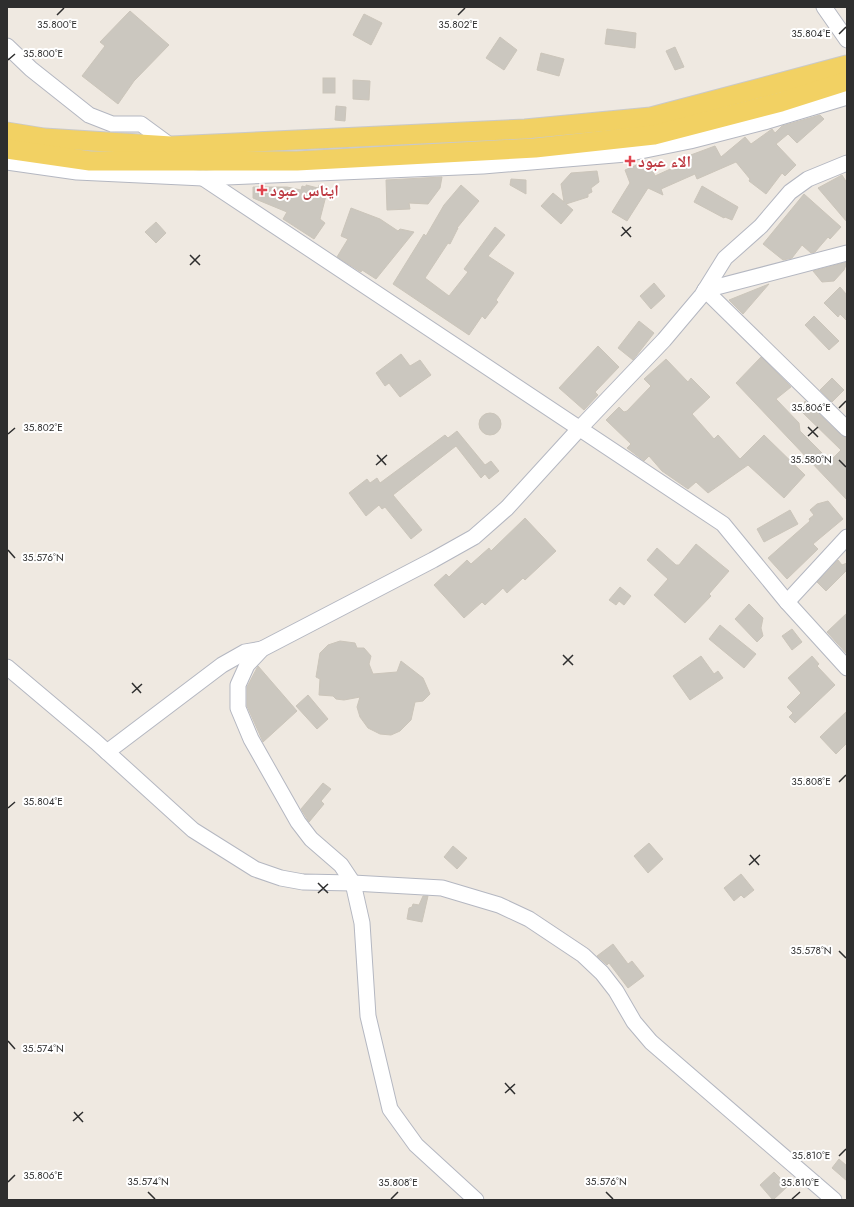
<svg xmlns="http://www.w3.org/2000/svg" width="854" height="1207" font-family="Jost,'Noto Naskh Arabic',sans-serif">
  <rect width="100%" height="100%" fill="#efe9e1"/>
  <!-- building -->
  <g fill="#cbc7bf" stroke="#cbc5ba">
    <polygon points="130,11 169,45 134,81 118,104 82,76 105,46 100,42"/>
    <polygon points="364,14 382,23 371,45 353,35"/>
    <polygon points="607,29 636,33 635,48 605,44"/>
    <polygon points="500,37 517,50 504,70 486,58"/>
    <polygon points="675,47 684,67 675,70 666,51"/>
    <polygon points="541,53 564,59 559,76 537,70"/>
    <rect x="323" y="78" width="12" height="15"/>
    <polygon points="353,80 370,81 369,100 353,99"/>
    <polygon points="336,106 346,107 345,121 335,120"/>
    <polygon points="820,115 824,119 797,143 788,134 776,144 796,165 785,176 782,173 766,194 749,181 750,179 736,162 697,179 695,174 661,189 663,195 648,188 627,221 612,212 630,183 625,170 648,160 655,176 690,160 688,156 715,146 721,157 745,137 751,144 772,129 775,133 782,126"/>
    <polygon points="597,171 599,182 591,188 592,192 588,194 588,197 566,204 573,210 561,224 541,206 553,193 564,202 561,184 571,173"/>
    <polygon points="842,175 847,183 847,222 818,188"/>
    <polygon points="442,177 440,188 428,204 409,203 410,209 387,210 386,180"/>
    <polygon points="511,179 526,180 526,194 510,185"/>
    <polygon points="306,185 318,188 319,185 328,188 320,219 325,223 314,239 283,219 287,212 253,198 253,187 287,187 301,190 302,186 306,187"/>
    <polygon points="461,185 479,201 457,228 458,228 450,244 448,243 425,278 449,296 468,272 464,269 495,227 505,235 488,256 514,273 496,300 498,302 485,319 482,316 469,335 393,284 424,234 426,236 444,205"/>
    <polygon points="702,186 738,207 732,220 725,217 724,218 694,202"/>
    <polygon points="804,194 841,227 830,239 828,237 815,252 811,253 802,245 792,258 783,260 763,244"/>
    <polygon points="351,208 380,219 398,231 400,229 414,232 376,279 362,270 361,272 337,257 348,239 341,236"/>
    <polygon points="156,222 166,233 156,243 145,232"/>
    <polygon points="847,262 844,270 834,281 822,282 813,271"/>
    <polygon points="654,283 665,296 651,309 640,296"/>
    <polygon points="769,284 743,314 729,300"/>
    <polygon points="840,287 847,295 847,321 840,314 838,317 824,303"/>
    <polygon points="814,316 839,341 829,350 805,325"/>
    <polygon points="639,321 654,333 633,360 618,348"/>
    <polygon points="598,346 619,367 595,392 598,395 584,410 559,388"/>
    <polygon points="401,354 410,366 420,360 431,375 400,397 389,383 385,386 376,373"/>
    <polygon points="761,357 791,387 776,399 799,423 800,431 830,461 841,450 802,412 805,401 841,435 847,438 847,500 736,383"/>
    <polygon points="666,359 688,382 691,378 710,397 692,414 714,439 718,435 740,459 764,435 805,475 784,498 748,465 708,493 696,482 688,489 662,471 649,456 644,461 627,448 631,444 606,420 619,407 624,412 627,411 651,386 644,379"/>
    <polygon points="832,378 844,390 832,402 820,390"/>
    <circle cx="490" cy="424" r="11"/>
    <polygon points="457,431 485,465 491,461 499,471 489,479 485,474 481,478 456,446 393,495 422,530 411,539 385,507 382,509 379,505 366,516 349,493 367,479 370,483 377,478 380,483 445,435 448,438"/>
    <polygon points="828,501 843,519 813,544 818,549 787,579 768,558 810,521 809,519 814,515 810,510 817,504"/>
    <polygon points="790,510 798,524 764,542 757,529"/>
    <polygon points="525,518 556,551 525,580 523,578 507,593 503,588 485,605 482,602 464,618 434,585 446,574 449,577 467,560 471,564 489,548 491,551"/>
    <polygon points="696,544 729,571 709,594 711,596 685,623 654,595 668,579 647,560 657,548 676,565 679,565"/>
    <polygon points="838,560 842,565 847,563 847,570 826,591 817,582"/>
    <polygon points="620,587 631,596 624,605 619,601 616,605 609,600"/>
    <polygon points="749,604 763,618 761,628 763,636 757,642 735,619"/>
    <polygon points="847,613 847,654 827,632"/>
    <polygon points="720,625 756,654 744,668 709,639"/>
    <polygon points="792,629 802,642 792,650 782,636"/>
    <polygon points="340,641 355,643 357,648 364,648 371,656 369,664 373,674 397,672 401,661 423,678 430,694 423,701 415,702 411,720 400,731 391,735 380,734 368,728 360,717 357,707 360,697 344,700 336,699 333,696 319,695 320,679 316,677 320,653 328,645"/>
    <polygon points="701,656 714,674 718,671 723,678 690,700 673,676"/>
    <polygon points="812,656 819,664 817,666 835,685 795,723 789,717 793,713 787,707 801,693 788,678"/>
    <polygon points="258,666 297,711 263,742 247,706 247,687"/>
    <polygon points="308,695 328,719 317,729 296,706"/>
    <polygon points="847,711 847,743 836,754 820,737"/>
    <polygon points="323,783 331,789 321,801 324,804 309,822 301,809"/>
    <polygon points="649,843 663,859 648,873 634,856"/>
    <polygon points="453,846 467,858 457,869 444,857"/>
    <polygon points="741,874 754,890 744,898 741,895 734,901 724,888"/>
    <polygon points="423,896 428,896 422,922 407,919 409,908 412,907 413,904 419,905"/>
    <polygon points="613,944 628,964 632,961 644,976 628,988 609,963 607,965 597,956"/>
    <polygon points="839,1159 847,1166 847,1181 832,1168"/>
    <polygon points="774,1172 788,1186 773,1200 760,1185"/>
  </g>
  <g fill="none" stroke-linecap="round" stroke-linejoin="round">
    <defs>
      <g id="minor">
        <polyline points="824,7 847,40"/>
        <polyline points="7,46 31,69 89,115 112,124 141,124 171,146"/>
        <polyline points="7,162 77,172 203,178 483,166 626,154 690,141 764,122 847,97"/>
        <polyline points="203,178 723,524 787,602 847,668"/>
        <polyline points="705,290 847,429"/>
        <polyline points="705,290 847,253"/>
        <polyline points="787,602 847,537"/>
        <polyline points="7,667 96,742 193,830 255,869 281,878 303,882 353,883 442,888 499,905 529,919 583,955 602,973 616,991 634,1022 651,1042 834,1200"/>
        <polyline points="107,752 222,665 245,652 262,649"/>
        <polyline points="476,1200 416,1145 390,1109 368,1016 362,923 353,883 341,865 311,839 298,822 251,739 238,708 238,685 247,665 262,649 433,560 474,537 507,508 580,428 664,340 702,295 725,258 761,226 790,192 808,179 847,163"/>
      </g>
      <g id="major">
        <polyline points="7,132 44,138 171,146 525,129 651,117 847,65"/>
        <polyline points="7,149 90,161 297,161 535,148 654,135 781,102 847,81"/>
      </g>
    </defs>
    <!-- minor casing -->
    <use href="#minor" stroke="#b4b7c1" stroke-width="17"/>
    <!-- major casing -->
    <use href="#major" stroke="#c9c9c9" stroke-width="21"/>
    <!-- minor -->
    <use href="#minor" stroke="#fff" stroke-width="15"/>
    <!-- major -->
    <use href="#major" stroke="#f2d163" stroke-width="19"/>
  </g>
  <!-- ticks -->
  <path fill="none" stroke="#2e2e2e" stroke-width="1.5" d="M57,15L64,8M458,15L465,8M839,34L846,27M8,60L15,54M622,227L631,237M621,236L631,227M190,255L200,265M190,265L200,255M839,408L846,401M808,427L818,437M8,434L15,428M808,436L818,427M377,455L386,465M839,460L846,467M376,465L387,455M8,550L15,558M563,655L573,665M563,665L573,655M132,683L141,693M132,693L142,684M839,782L846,775M8,808L15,802M750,855L759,865M749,865L760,855M318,883L328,893M318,893L328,884M839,951L846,958M8,1041L15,1049M505,1083L515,1094M505,1093L515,1084M74,1112L83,1122M73,1121L83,1112M839,1156L846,1149M8,1182L15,1175M148,1192L155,1199M606,1192L613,1199M391,1199L398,1192M792,1199L800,1192"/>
  <!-- markers -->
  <g fill="#e0444e" stroke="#fff" stroke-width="1.5">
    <path d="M628 155h4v4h4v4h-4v4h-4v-4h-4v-4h4z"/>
    <path d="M260 184h4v4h4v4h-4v4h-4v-4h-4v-4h4z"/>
  </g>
  <g text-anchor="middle" stroke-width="4" stroke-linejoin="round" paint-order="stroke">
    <!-- health labels -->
    <g font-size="16" font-weight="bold" fill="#be3a42" stroke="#fff" text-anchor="start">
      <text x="638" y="167">الاء عبود</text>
      <text x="270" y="196">ايناس عبود</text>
    </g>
  </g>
  <g font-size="10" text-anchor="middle" fill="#2e2e2e" stroke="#fff" stroke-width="4" stroke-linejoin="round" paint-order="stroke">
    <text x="57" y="28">35.800°E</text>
    <text x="458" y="28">35.802°E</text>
    <text x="811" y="37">35.804°E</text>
    <text x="43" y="57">35.800°E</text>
    <text x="811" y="411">35.806°E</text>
    <text x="43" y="431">35.802°E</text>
    <text x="811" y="463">35.580°N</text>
    <text x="43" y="561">35.576°N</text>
    <text x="811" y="785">35.808°E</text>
    <text x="43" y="805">35.804°E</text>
    <text x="811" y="954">35.578°N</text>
    <text x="43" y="1052">35.574°N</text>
    <text x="811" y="1159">35.810°E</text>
    <text x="43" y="1179">35.806°E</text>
    <text x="148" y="1185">35.574°N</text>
    <text x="606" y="1185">35.576°N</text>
    <text x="398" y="1186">35.808°E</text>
    <text x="800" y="1186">35.810°E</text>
  </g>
  <!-- border -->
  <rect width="854" height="1207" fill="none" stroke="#2e2e2e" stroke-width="16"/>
</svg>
